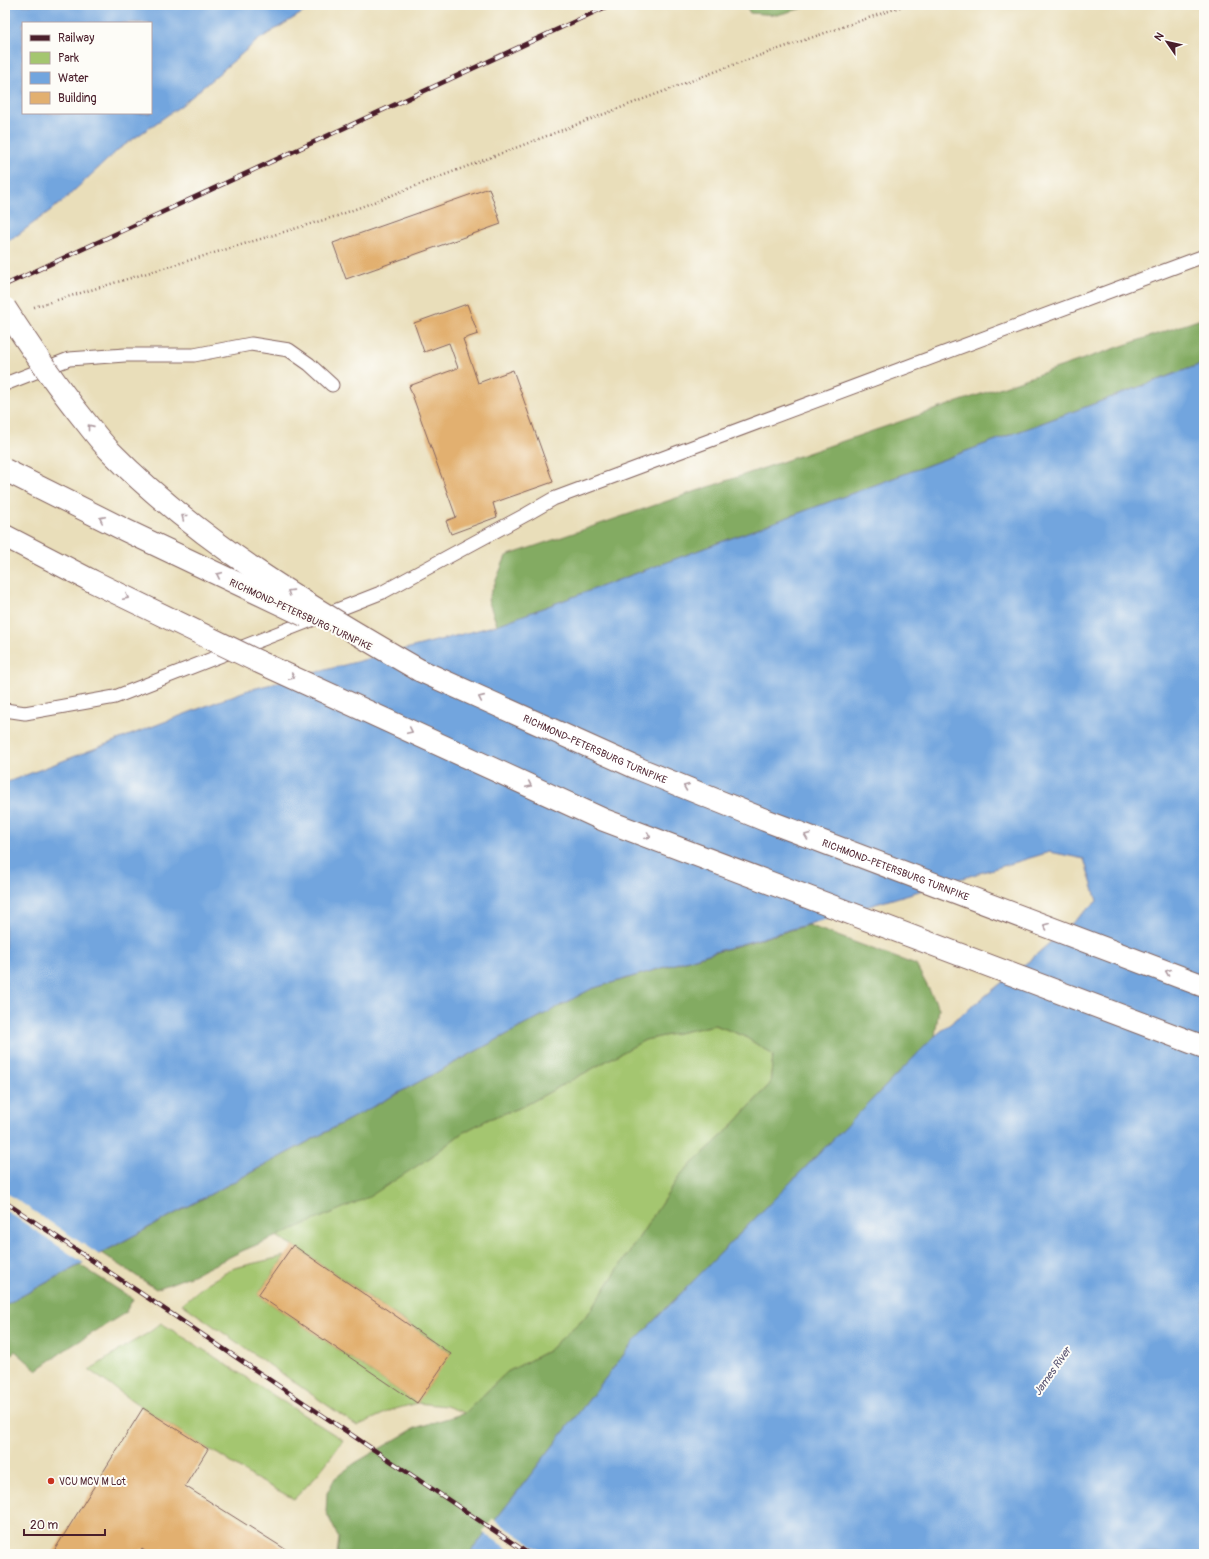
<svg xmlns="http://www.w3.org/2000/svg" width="1209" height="1559" font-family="Pangolin,sans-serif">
  <rect width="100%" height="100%" fill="#fdfcf7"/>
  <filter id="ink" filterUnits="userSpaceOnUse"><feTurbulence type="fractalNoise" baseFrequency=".025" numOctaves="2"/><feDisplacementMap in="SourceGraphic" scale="8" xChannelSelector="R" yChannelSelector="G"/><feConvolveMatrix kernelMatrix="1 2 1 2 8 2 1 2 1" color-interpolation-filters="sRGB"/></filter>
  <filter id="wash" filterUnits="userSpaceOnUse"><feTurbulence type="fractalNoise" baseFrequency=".012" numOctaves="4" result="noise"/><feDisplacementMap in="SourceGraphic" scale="16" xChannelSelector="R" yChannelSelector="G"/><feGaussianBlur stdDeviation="0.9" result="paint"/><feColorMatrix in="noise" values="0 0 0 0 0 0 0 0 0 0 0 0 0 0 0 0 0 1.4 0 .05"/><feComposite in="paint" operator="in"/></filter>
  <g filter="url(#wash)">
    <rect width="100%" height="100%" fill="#e9deba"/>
    <!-- green -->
    <g fill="#a4c66f" stroke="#77724d">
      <polygon points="715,1025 744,1036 773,1055 770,1084 730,1128 681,1174 588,1314 548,1351 507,1372 465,1413 446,1406 417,1403 392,1410 357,1426 182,1304 206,1284 234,1268 285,1256 258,1295 417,1403 451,1353 293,1245 276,1236 319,1218 406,1172 431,1157 462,1133 489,1119 524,1106 645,1040"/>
      <path d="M161,1323C223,1361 282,1402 343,1440C328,1462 313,1481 294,1499L251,1476L218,1454L208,1449L143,1408L89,1370C103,1362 115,1352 129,1344C141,1337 150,1333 161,1323Z"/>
    </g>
    <!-- forest -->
    <g fill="#83ab62" stroke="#666546">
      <polygon points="745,5 814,5 777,15 750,13"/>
      <polygon points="1204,318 1204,363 497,625 488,600 506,556"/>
      <polygon points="808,925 916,965 939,1008 935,1036 636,1339 469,1554 337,1554 339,1538 326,1512 327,1493 335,1478 355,1463 415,1428 465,1413 507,1372 548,1351 588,1314 681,1174 730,1128 770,1084 773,1055 744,1036 715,1025 645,1040 524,1106 489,1119 462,1133 431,1157 369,1197 242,1251 193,1275 156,1289 102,1253 591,989"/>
      <polygon points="80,1265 133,1299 125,1313 65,1350 37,1370 15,1351 5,1360 5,1305"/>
    </g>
    <!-- water -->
    <g fill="#72a5de" stroke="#5e6284" fill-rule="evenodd">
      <path d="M5,5H315L258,40L182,105L119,149L63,201L19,234L5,243ZM23,23H151V113H23Z"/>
      <polygon points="1204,363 1204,1554 469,1554 636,1339 935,1036 1029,961 1097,901 1084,859 1050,852 591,989 5,1305 5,783 245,691 497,625"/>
    </g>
    <!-- pier -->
    <g fill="#e9deba">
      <polygon points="5,1192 101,1256 85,1264 5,1210"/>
      <polygon points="493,1519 546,1554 515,1554 483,1532"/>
    </g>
    <g id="blocks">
      <!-- building -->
      <g fill="#e2b070">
        <polygon points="489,188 501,224 346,279 333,243"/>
        <polygon points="467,304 478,334 463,339 478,383 513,370 553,482 493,503 497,517 451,534 446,521 456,517 409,386 458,368 449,343 424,352 414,323"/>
        <polygon points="293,1245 451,1354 417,1403 258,1295"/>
        <polygon points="143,1408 208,1449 185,1486 293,1554 149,1554 142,1549 139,1554 52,1554"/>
      </g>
    </g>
  </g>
  <g filter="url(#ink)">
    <use href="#blocks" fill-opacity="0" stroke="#82625d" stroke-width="1"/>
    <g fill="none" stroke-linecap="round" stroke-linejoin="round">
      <defs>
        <g id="service">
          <polyline points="5,384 69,359 125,355 194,355 251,344 289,350 309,364 332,385"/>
          <polyline points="5,710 25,713 115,697 383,592 527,514 553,499 1204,256"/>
        </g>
        <g id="motorway">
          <polyline points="5,536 90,580"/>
          <polyline points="257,661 604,820 1204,1047"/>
          <path id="s1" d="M419,670L637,768L765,820L1204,986"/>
        </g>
      </defs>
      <!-- service casing -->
      <use href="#service" stroke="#82625d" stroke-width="15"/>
      <!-- motorway casing -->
      <use href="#motorway" stroke="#82625d" stroke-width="24"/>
      <!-- path -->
      <polyline stroke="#82625d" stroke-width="2.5" stroke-dasharray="1 3" stroke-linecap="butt" points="34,307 337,216 738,63 906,5"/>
      <!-- service -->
      <use href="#service" stroke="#fff" stroke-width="13"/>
      <!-- motorway -->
      <use href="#motorway" stroke="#fff" stroke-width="22"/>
      <defs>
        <g id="rail">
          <polyline points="5,285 610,5"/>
          <polyline points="5,1202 529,1554"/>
        </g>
      </defs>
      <!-- rail casing -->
      <use href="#rail" stroke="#4a1f2b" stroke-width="4.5"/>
      <!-- rail -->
      <use href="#rail" stroke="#fdfcf7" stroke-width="3" stroke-dasharray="9" stroke-linecap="butt"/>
      <defs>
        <g id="motorway-bridge">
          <path d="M5,308C30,347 56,385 85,421C93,431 101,442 110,451C199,542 310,607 419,670"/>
          <polyline points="5,470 127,531 306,616"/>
          <polyline points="90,580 257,661"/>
        </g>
      </defs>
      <!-- motorway-bridge casing -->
      <use href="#motorway-bridge" stroke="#82625d" stroke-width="24" stroke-linecap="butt"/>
      <!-- motorway-bridge -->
      <use href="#motorway-bridge" stroke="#fff" stroke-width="22"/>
    </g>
    <!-- one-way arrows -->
    <defs><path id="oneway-chevron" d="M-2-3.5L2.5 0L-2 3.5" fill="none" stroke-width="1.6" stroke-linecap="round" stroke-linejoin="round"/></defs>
    <g stroke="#ae9aa0">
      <use href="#oneway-chevron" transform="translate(90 427) rotate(-129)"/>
      <use href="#oneway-chevron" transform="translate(184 517) rotate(-142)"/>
      <use href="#oneway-chevron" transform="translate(102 519) rotate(-154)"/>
      <use href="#oneway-chevron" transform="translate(219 575) rotate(-155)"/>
      <use href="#oneway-chevron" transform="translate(290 592) rotate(-148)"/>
      <use href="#oneway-chevron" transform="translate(126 597) rotate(26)"/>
      <use href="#oneway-chevron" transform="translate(292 677) rotate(25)"/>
      <use href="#oneway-chevron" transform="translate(481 698) rotate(-156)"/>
      <use href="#oneway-chevron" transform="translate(410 731) rotate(25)"/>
      <use href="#oneway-chevron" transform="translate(529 785) rotate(25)"/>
      <use href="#oneway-chevron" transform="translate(686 787) rotate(-158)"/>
      <use href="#oneway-chevron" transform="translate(648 836) rotate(21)"/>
      <use href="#oneway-chevron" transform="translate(807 836) rotate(-159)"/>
      <use href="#oneway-chevron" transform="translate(1046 926) rotate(-159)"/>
      <use href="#oneway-chevron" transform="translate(1168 972) rotate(-159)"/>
    </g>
  </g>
  <!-- markers -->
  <circle fill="#c8321e" stroke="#fdfcf7" stroke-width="1.5" cx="51" cy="1481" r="4"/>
  <g text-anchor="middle" stroke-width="4" stroke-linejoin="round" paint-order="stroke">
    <!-- street labels -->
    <g font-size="10" fill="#4a1f2b" stroke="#fdfcf7">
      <text transform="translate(301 614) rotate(25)" y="4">RICHMOND-PETERSBURG TURNPIKE</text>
      <text dy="4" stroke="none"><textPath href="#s1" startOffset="193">RICHMOND-PETERSBURG TURNPIKE</textPath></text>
      <text dy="4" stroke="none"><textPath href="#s1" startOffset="517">RICHMOND-PETERSBURG TURNPIKE</textPath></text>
    </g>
    <!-- poi labels -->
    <g font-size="10" fill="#4a1f2b" stroke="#fdfcf7" text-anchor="start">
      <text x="59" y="1485">VCU MCV M Lot</text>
    </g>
    <!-- water labels -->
    <g font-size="11" font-style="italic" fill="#5a5573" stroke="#fdfcf7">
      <text transform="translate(1052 1371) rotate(-55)" y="4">James River</text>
    </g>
  </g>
  <!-- margin -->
  <rect width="1209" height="1559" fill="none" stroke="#fdfcf7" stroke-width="20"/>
  <!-- legend -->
  <rect x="22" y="22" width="130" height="92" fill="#fdfcf7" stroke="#b5a4a5"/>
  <rect x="30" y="35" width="20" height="6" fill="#4a1f2b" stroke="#b5a4a5"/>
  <text x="58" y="42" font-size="12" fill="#4a1f2b">Railway</text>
  <rect x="30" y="52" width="20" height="12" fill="#a4c66f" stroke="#b5a4a5"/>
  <text x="58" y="62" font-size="12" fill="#4a1f2b">Park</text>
  <rect x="30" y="72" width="20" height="12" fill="#72a5de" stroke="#b5a4a5"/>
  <text x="58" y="82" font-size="12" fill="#4a1f2b">Water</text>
  <rect x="30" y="92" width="20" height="12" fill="#e2b070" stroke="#b5a4a5"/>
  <text x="58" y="102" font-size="12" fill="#4a1f2b">Building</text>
  <!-- north arrow -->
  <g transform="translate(1167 42) rotate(304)" stroke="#fdfcf7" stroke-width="3" paint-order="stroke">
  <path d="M0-3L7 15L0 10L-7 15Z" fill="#4a1f2b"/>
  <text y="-6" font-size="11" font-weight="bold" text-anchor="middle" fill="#4a1f2b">N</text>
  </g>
  <!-- scale -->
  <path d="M24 1529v6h81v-6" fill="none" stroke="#4a1f2b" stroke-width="2"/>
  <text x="30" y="1529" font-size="12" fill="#4a1f2b" stroke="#fdfcf7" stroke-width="3" paint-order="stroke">20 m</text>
</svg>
